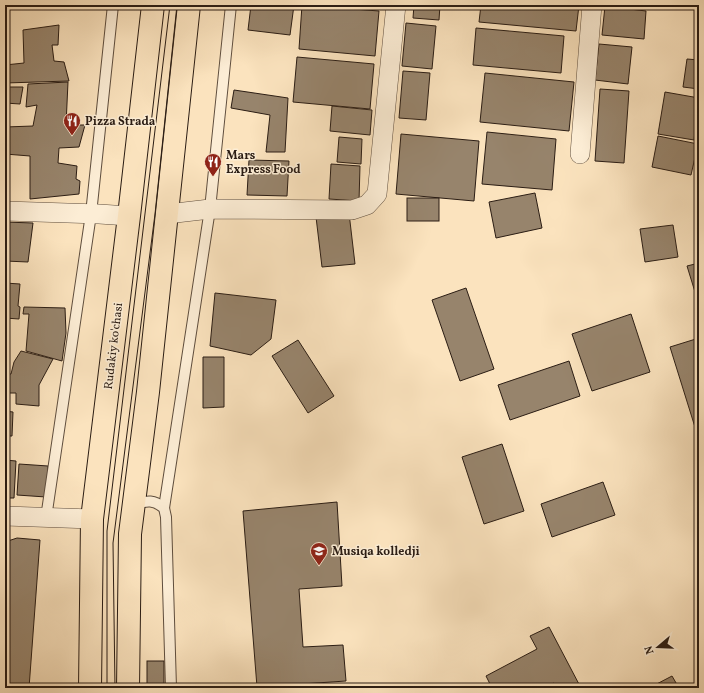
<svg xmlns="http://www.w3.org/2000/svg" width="704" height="693" font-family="Vollkorn,serif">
  <rect width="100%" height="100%" fill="#fbe3be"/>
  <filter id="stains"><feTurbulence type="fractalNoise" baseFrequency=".005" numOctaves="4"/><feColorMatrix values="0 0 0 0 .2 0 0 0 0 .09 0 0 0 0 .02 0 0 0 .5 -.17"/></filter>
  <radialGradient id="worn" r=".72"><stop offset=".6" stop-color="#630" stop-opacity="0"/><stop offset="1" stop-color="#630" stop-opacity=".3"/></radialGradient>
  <!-- building -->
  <g fill="#97846c" stroke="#2b1d14">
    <polygon points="71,5 102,5 71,8"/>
    <polygon points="251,5 294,5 290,35 248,30"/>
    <polygon points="302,5 379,11 375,56 299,49"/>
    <polygon points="414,5 440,5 439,20 413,18"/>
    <polygon points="481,5 579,5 576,31 479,22"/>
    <polygon points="605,6 646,11 644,39 602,35"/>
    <polygon points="406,23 436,26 432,69 402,66"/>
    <polygon points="59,25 58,45 52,45 54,61 64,62 69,81 5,83 5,65 24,63 23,30"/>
    <polygon points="476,28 564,36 561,73 473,65"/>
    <polygon points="599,44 632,47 628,84 595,80"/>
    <polygon points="297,57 374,64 370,109 293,102"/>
    <polygon points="687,59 699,60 699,89 683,87"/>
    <polygon points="403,71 430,73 426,120 399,118"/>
    <polygon points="485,73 574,82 569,131 480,122"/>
    <polygon points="68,82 66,125 85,125 79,147 59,148 58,163 77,166 76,179 80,181 79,194 30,199 30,156 5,154 5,127 33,126 37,105 26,107 28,84"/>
    <polygon points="5,87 23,87 20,104 5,103"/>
    <polygon points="600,89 629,91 624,163 595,161"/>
    <polygon points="234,90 288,98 285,152 266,152 270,115 231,108"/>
    <polygon points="665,92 699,98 694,140 658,134"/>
    <polygon points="332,106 372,110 370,135 330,131"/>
    <polygon points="487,132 556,139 552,190 482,184"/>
    <polygon points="401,134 479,141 474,201 396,194"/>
    <polygon points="658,136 698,144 691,175 652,167"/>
    <polygon points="339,137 362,139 361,164 337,162"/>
    <polygon points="249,160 289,161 287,196 247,195"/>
    <polygon points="331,164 360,166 359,201 329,199"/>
    <polygon points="535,193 542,228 496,238 489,202"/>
    <rect x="407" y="198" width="32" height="23"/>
    <polygon points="349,213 355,264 322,267 316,217"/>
    <polygon points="5,222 33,223 28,262 5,261"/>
    <polygon points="673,225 678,257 645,262 640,229"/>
    <polygon points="699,263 699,305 687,266"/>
    <polygon points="5,283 20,284 18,306 20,307 19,319 5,318"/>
    <polygon points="466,288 494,369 460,381 432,300"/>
    <polygon points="215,293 276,300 271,339 251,355 210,346"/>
    <polygon points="24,307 65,308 66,333 62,361 26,351 29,314 23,314"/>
    <polygon points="631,314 650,372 592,391 572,334"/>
    <polygon points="699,338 699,440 670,347"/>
    <polygon points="298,340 334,396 308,413 272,356"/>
    <polygon points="21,351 53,359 39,385 39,406 16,404 16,393 8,393 8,383 5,383 5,374 11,374 14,362"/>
    <polygon points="203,357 224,357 224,407 203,408"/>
    <polygon points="569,361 580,396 510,420 498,385"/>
    <polygon points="5,411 13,412 12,436 5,436"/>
    <polygon points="502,444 524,511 484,524 462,457"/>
    <polygon points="5,460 16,461 14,498 5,498"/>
    <polygon points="19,464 48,466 46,497 17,495"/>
    <polygon points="603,482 615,515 552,537 541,504"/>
    <polygon points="337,502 342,586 299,589 303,647 343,645 346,681 257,687 243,511"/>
    <polygon points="17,538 40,540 29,688 5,688 5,542"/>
    <polygon points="549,627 581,688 556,688 554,683 544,688 492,688 486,676 537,649 530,636"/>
    <rect x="147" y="661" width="17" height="27"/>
    <polygon points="672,676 679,688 649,688"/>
  </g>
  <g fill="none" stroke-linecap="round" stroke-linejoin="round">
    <defs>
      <g id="service">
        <path d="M133,504C147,501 153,499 164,508L166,517L171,688"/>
        <polyline points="164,508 210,209 231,5"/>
        <polyline points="46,518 91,214 113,5"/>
      </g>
      <g id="minor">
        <polyline points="580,154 592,5"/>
        <polyline points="5,211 99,214 129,216"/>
        <polyline points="167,214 210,209 352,210 367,205 377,194 396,5"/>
        <polyline points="5,516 92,519"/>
      </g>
      <g id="primary">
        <polyline points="90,688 92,519 129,216 153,5"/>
        <polyline points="128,688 130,534 148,392 189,5"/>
      </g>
    </defs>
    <!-- service casing -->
    <use href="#service" stroke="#5f4e3e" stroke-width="12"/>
    <!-- minor casing -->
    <use href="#minor" stroke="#5f4e3e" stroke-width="20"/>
    <!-- primary casing -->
    <use href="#primary" stroke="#2b1d14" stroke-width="24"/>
    <!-- service -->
    <use href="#service" stroke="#fcedd5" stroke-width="10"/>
    <!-- minor -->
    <use href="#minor" stroke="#fcedd5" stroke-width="19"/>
    <!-- primary -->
    <use href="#primary" stroke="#fbe3be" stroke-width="22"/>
    <!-- tram -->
    <g stroke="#2b1d14" stroke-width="1">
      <polyline points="107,688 107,531 170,5"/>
      <polyline points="115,688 113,543 155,214 177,5"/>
    </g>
  </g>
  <!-- icons -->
  <defs>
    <symbol id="restaurant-pin" viewBox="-11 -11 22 30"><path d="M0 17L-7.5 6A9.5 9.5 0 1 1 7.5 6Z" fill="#8f2418" stroke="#fcedd5"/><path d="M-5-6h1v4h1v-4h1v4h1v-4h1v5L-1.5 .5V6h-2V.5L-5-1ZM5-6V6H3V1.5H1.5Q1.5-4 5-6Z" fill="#fff"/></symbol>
    <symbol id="university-pin" viewBox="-11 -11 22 30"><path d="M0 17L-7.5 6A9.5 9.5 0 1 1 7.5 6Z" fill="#8f2418" stroke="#fcedd5"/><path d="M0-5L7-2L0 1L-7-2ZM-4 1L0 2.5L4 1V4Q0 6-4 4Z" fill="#fff"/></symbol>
  </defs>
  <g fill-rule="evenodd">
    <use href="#restaurant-pin" x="62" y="111" width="20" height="27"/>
    <use href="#restaurant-pin" x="203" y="152" width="20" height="27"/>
    <use href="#university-pin" x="309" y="541" width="20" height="27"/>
  </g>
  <g text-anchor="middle" stroke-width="3" stroke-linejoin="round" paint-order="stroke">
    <!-- poi labels -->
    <g font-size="12" font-weight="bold" fill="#2b1d14" stroke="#fcedd5" text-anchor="start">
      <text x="85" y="125">Pizza Strada</text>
      <text x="226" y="159">Mars<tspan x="226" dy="14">Express Food</tspan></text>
      <text x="332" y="555">Musiqa kolledji</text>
    </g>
    <!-- street labels -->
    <g font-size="12" fill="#2b1d14" stroke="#fcedd5">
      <text transform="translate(113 346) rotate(-83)" y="4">Rudakiy ko'chasi</text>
    </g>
  </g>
  <!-- margin -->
  <rect width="704" height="693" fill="none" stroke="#fbe3be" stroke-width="20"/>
  <rect x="6" y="6" width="692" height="681" fill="none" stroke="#2b1d14" stroke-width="2"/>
  <rect x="10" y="10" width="684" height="673" fill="none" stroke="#2b1d14"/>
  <!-- north arrow -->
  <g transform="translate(658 647) rotate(251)" stroke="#fcedd5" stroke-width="3" paint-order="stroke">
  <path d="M0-3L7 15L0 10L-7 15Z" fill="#2b1d14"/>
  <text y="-6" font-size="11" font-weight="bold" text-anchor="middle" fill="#2b1d14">N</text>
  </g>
  <rect width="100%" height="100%" filter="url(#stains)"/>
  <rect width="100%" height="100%" fill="url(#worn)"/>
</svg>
